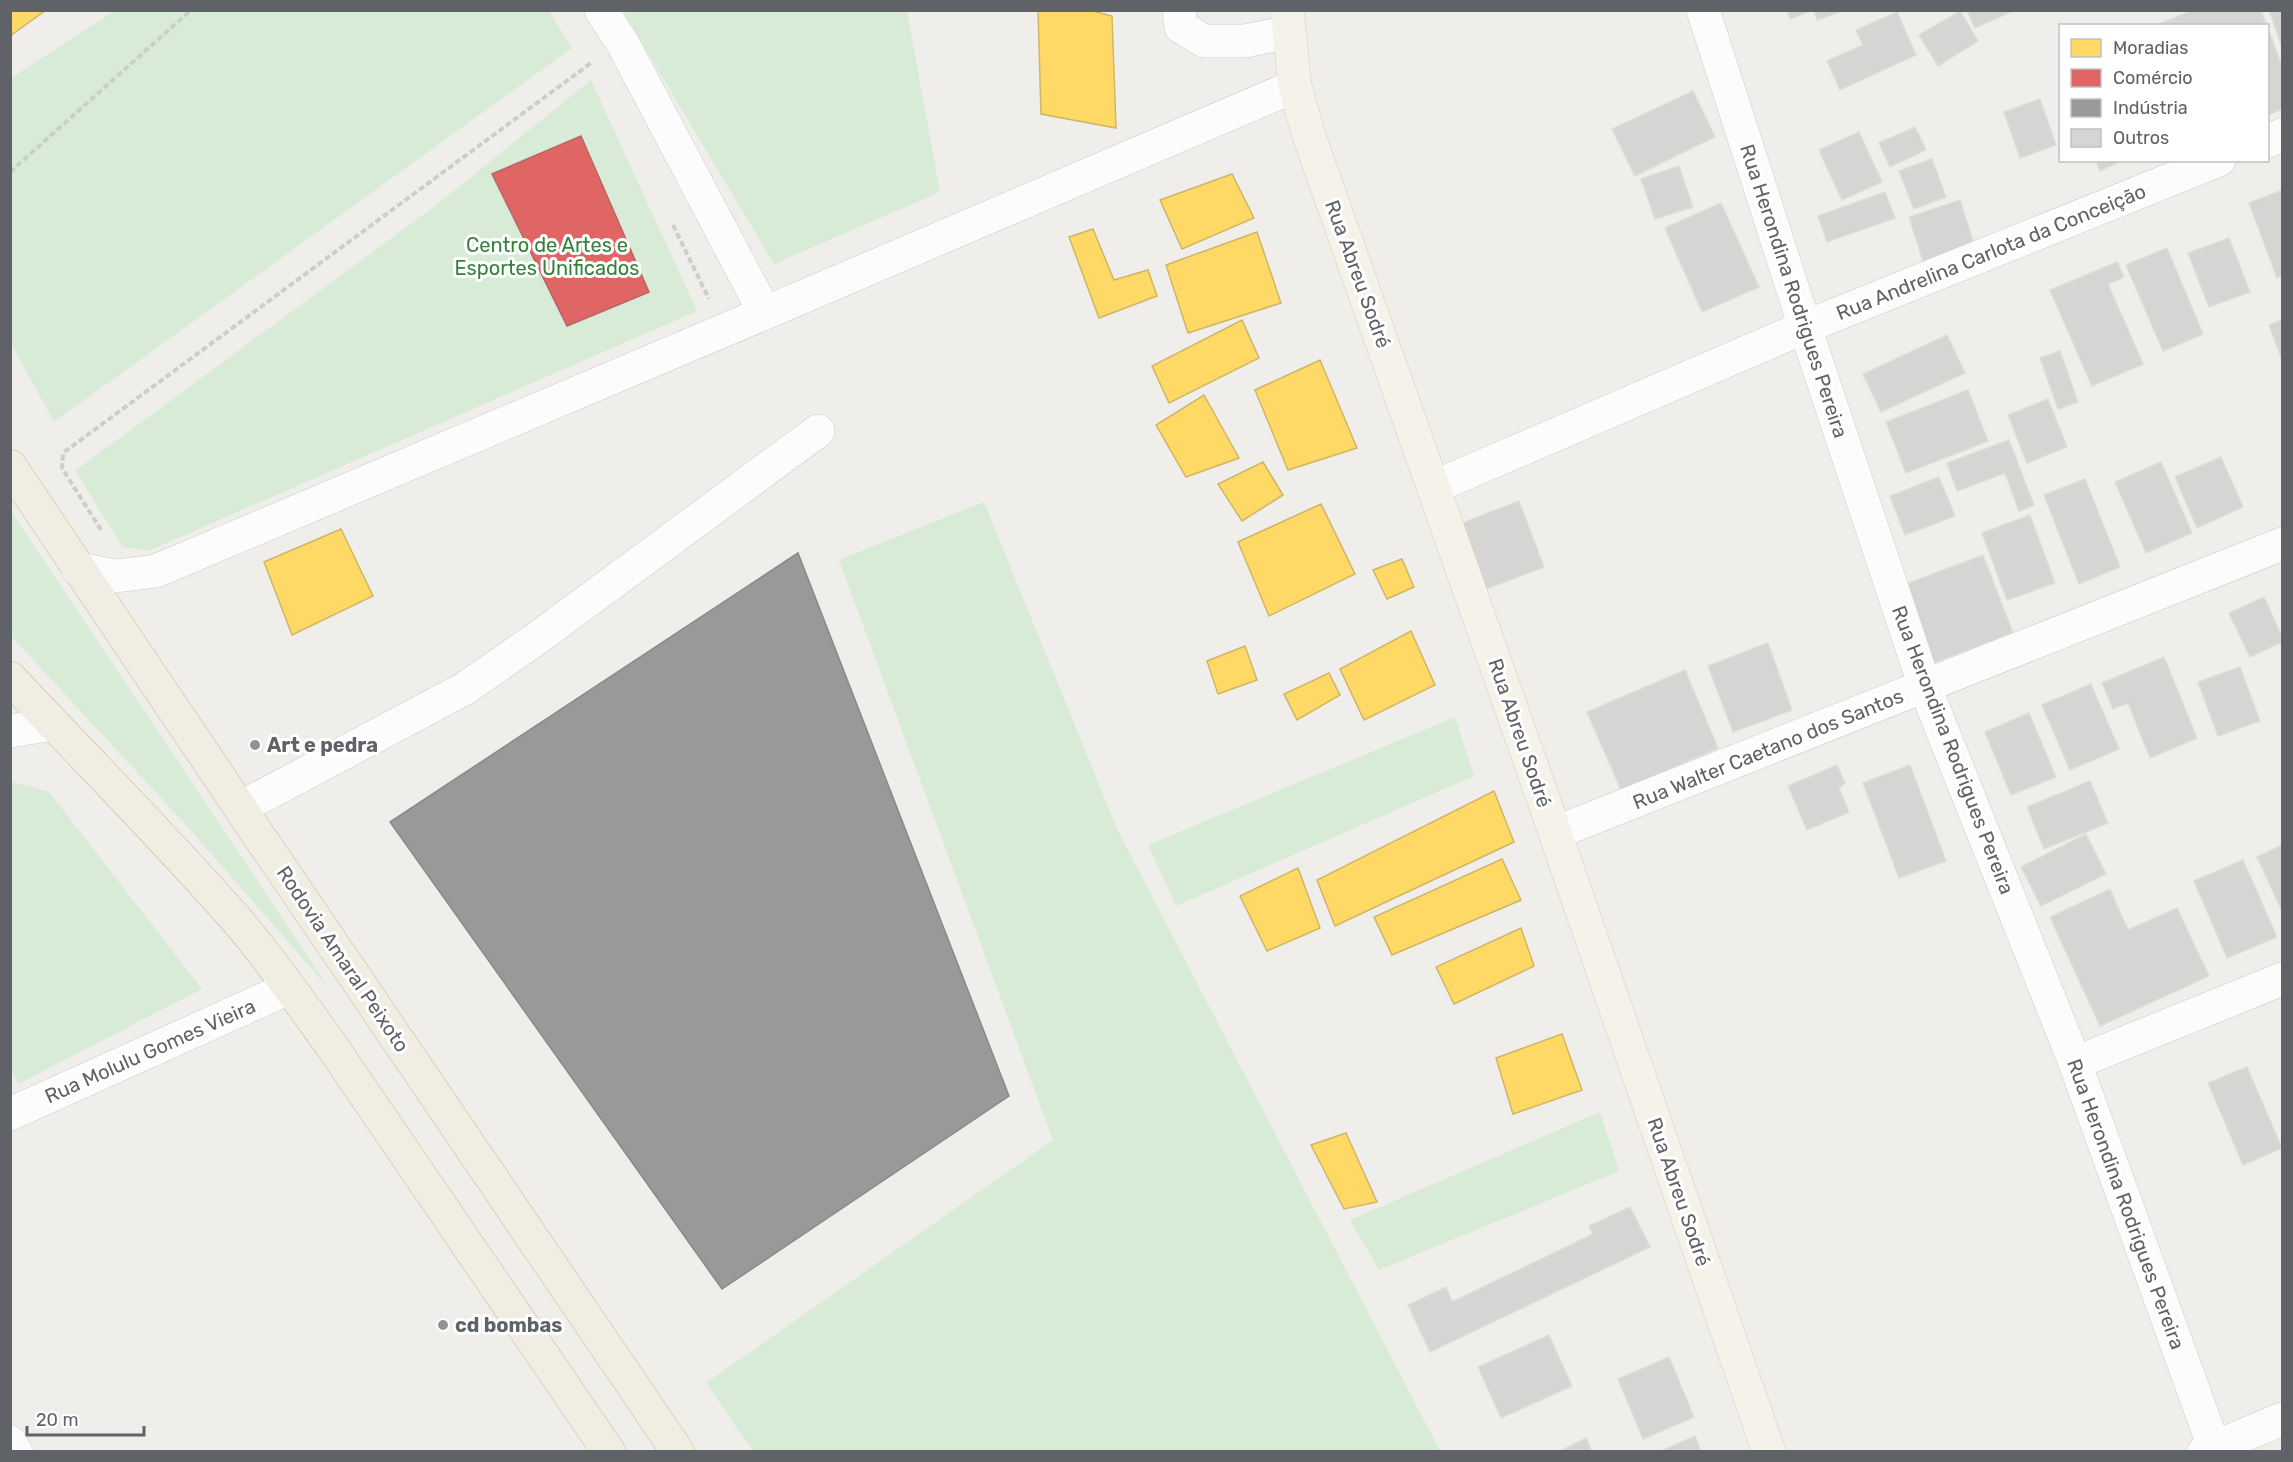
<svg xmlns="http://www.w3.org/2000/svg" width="2293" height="1462" font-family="Rubik,sans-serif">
  <rect width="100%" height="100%" fill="#efeeea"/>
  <!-- green -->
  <g fill="#d8ebd6">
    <polygon points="114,11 549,11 572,48 54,422 11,343 11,78"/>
    <polygon points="623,11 907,11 940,192 774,264"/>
    <polygon points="591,80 697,311 148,551 123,547 75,471 435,206"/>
    <polygon points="984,502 1117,829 1440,1451 753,1451 706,1383 1053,1140 839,560"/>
    <polygon points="11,511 331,991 187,826 11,636"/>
    <polygon points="1455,717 1474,776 1176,906 1148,845"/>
    <polygon points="11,782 49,792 202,989 18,1084 10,1068"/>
    <polygon points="1600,1112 1619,1171 1379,1270 1350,1220"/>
  </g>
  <!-- homes -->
  <g fill="#ffd966" stroke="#cfb667" stroke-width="1.5">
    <polygon points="10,10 46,10 10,36"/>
    <polygon points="1038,10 1089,10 1112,16 1116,128 1041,114"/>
    <polygon points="1232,174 1254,218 1182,249 1160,200"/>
    <polygon points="1093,229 1114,280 1148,270 1157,296 1099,318 1069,237"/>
    <polygon points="1257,232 1281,303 1188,333 1166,265"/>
    <polygon points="1242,320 1259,358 1169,403 1152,366"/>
    <polygon points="1320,360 1357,448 1288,470 1255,390"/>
    <polygon points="1204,395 1239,458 1186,477 1156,425"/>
    <polygon points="1263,462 1283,495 1242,521 1218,484"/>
    <polygon points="1321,504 1355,574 1269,616 1238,542"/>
    <polygon points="341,529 373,596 292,635 264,562"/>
    <polygon points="1402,559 1414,587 1387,599 1373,570"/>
    <polygon points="1411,631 1435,685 1364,720 1340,669"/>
    <polygon points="1245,646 1257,680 1218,694 1207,661"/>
    <polygon points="1329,673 1340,695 1297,720 1284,694"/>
    <polygon points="1494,791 1514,842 1335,926 1317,880"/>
    <polygon points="1502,859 1521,900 1392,955 1374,917"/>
    <polygon points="1298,868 1320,928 1267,951 1240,896"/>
    <polygon points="1521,928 1534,966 1454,1004 1436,967"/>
    <polygon points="1562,1034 1582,1090 1513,1114 1496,1058"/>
    <polygon points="1346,1133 1377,1202 1344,1209 1311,1145"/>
  </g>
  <!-- shops -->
  <polygon fill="#e06666" stroke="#b96567" stroke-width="1.5" points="581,136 649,292 567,326 492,174"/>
  <!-- industry -->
  <polygon fill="#999" stroke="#88898a" stroke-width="1.5" points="798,553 1009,1096 722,1289 390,822"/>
  <!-- building -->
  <g fill="#d6d5d3" stroke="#deddd9" stroke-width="1.5">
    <polygon points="1787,10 1812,10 1790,19"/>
    <polygon points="1814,10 1845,10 1817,20"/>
    <polygon points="1967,10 2015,10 1975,28"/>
    <polygon points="2194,10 2261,10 2267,26 2154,26"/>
    <polygon points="2269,10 2282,10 2282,47"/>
    <polygon points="1960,11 1978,41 1938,66 1919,35"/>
    <polygon points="1897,12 1916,55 1840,90 1827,61 1863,45 1856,30"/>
    <polygon points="2268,28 2282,67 2282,109 2268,115"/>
    <polygon points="1693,91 1715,137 1635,176 1612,129"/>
    <polygon points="2040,99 2056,145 2020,158 2004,112"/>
    <polygon points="1915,127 1926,150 1890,167 1879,143"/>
    <polygon points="1859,132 1882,182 1842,200 1819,150"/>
    <polygon points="1932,159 1946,197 1914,209 1899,171"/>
    <polygon points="2096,160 2124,160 2100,171"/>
    <polygon points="1679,166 1693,207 1655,219 1641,179"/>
    <polygon points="2282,190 2282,276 2277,278 2249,203"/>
    <polygon points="1885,192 1895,218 1827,242 1818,216"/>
    <polygon points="1960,200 1974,244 1923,261 1909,217"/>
    <polygon points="1721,203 1759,287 1702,312 1665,228"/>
    <polygon points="2229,238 2250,292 2209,307 2188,253"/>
    <polygon points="2167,248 2203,334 2163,351 2126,265"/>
    <polygon points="2117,262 2124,277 2108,284 2143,364 2092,386 2050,290"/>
    <polygon points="2282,320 2282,360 2269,325"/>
    <polygon points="1947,335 1965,373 1881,412 1863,374"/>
    <polygon points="2060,351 2078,402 2058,409 2040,358"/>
    <polygon points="1968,390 1988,441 1906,473 1886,422"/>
    <polygon points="2048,399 2067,447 2027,463 2008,415"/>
    <polygon points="2009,440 2034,505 2019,511 2005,473 1957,491 1947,463"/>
    <polygon points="2221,457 2243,507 2197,528 2175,477"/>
    <polygon points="2161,462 2192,533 2146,553 2115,482"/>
    <polygon points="1939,477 1955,516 1905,535 1890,496"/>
    <polygon points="2085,479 2120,567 2079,584 2044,495"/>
    <polygon points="1519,501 1544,567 1486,589 1460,524"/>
    <polygon points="2030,515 2055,583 2007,600 1982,533"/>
    <polygon points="1983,555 2013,633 1931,664 1901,586"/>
    <polygon points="2264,597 2282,637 2282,642 2250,657 2229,613"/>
    <polygon points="1768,643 1792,710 1733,732 1708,666"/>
    <polygon points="2164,657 2197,738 2150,758 2128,703 2113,709 2102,683"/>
    <polygon points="2240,667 2260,721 2218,736 2198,682"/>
    <polygon points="1685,670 1718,748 1621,790 1587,712"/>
    <polygon points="2091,684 2119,749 2070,770 2042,705"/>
    <polygon points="2029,713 2056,777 2011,795 1985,732"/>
    <polygon points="1837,765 1845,783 1839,788 1849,812 1807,830 1788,786"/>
    <polygon points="1910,765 1946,861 1899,878 1863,783"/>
    <polygon points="2090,781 2108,823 2044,849 2027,807"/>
    <polygon points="2086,834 2106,874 2041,906 2021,867"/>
    <polygon points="2282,845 2282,911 2257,857"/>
    <polygon points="2243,860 2277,937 2227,958 2194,881"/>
    <polygon points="2110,889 2128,930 2177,908 2209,976 2100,1026 2050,917"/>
    <polygon points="2247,1067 2282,1148 2243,1165 2208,1083"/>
    <polygon points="1630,1207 1650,1247 1430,1352 1408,1305 1446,1287 1452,1302 1593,1234 1589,1226"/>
    <polygon points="1549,1335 1572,1386 1501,1418 1478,1367"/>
    <polygon points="1669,1357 1694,1417 1643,1439 1618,1379"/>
    <polygon points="1695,1436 1701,1452 1659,1452"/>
    <polygon points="1586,1438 1592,1452 1558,1452"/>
  </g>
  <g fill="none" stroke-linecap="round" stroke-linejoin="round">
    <defs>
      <g id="minor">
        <polyline points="601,10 623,44 765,313"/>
        <polyline points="1179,10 1181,27 1204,41 1245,41 1289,32"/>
        <polyline points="1703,10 1805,327 1925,687 2075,1063 2214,1447"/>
        <polyline points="2268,141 2282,135"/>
        <polyline points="1434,487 1805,327 2219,160"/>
        <polyline points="78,569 116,576 156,571 765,313 1295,86"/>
        <polyline points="10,731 54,724"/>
        <polyline points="240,808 464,689 536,639 818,431"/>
        <polyline points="1555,833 2282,544"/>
        <polyline points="2075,1063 2282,979"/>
        <polyline points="10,1114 289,988"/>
        <polyline points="10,1442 16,1452"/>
        <polyline points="2204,1452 2282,1419"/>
      </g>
      <polyline id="major" points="1287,10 1295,86 1309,136 1543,798 1769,1452"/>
      <g id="highway">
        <polyline points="10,466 240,808 678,1452"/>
        <path d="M10,678C87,760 167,840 241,925C273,963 302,1005 331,1045L609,1452"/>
      </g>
    </defs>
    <!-- minor casing -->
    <use href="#minor" stroke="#cbcccc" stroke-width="34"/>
    <!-- major casing -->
    <use href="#major" stroke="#d7ceb8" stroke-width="34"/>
    <!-- highway casing -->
    <use href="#highway" stroke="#c8b996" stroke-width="34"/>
    <!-- path -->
    <g stroke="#cacfcc" stroke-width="4" stroke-dasharray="6 3" stroke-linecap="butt">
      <polyline points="10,172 191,10"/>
      <polyline points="673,225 709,299"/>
      <polyline points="101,530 62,468 63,453 591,63"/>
    </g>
    <!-- minor -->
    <use href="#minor" stroke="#fdfcfc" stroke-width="33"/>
    <!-- major -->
    <use href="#major" stroke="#f4f2e9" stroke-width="33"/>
    <!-- highway -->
    <use href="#highway" stroke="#f0ede3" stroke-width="33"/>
  </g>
  <!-- markers -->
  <g fill="#919496" stroke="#fff" stroke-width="2">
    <circle cx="255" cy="745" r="6"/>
    <circle cx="443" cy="1325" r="6"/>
  </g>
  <g text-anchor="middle" stroke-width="6" stroke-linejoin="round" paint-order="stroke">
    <!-- park labels -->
    <g font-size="20" fill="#348238" stroke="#fff">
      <text x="547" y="252">Centro de Artes e<tspan x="547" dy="23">Esportes Unificados</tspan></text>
    </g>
    <!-- street labels -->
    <g font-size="20" fill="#5f6368" stroke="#fff">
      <text transform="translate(1991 252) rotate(-22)" y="7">Rua Andrelina Carlota da Conceição</text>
      <text transform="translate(1358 274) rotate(70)" y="7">Rua Abreu Sodré</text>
      <text transform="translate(1794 291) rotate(72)" y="7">Rua Herondina Rodrigues Pereira</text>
      <text transform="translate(1520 733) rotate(71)" y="7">Rua Abreu Sodré</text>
      <text transform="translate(1768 749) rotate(-22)" y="7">Rua Walter Caetano dos Santos</text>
      <text transform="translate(1953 750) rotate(69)" y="7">Rua Herondina Rodrigues Pereira</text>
      <text transform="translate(343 959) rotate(56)" y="7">Rodovia Amaral Peixoto</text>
      <text transform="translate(150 1051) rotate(-24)" y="7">Rua Molulu Gomes Vieira</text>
      <text transform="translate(1679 1192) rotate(71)" y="7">Rua Abreu Sodré</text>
      <text transform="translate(2126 1204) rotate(70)" y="7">Rua Herondina Rodrigues Pereira</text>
    </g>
    <!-- poi labels -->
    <g font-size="20" font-weight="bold" fill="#5f6368" stroke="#fff" text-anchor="start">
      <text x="267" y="752">Art e pedra</text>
      <text x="455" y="1332">cd bombas</text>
    </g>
  </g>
  <!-- border -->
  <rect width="2293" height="1462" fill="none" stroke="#5f6368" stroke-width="24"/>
  <!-- legend -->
  <rect x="2059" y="24" width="210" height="138" fill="#ffffff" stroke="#bfc1c3" stroke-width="1.5"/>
  <rect x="2071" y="39" width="30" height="18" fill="#ffd966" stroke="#bfc1c3" stroke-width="1.5"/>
  <text x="2113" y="54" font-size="18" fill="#5f6368">Moradias</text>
  <rect x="2071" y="69" width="30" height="18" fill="#e06666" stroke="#bfc1c3" stroke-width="1.5"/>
  <text x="2113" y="84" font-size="18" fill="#5f6368">Comércio</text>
  <rect x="2071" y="99" width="30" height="18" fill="#999999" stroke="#bfc1c3" stroke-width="1.5"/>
  <text x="2113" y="114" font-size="18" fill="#5f6368">Indústria</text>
  <rect x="2071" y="129" width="30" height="18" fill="#d6d5d3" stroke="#bfc1c3" stroke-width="1.5"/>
  <text x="2113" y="144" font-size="18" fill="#5f6368">Outros</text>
  <!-- scale -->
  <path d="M27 1426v9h117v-9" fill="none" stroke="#5f6368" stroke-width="3"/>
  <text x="36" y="1426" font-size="18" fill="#5f6368" stroke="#ffffff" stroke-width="4.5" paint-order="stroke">20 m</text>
</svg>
